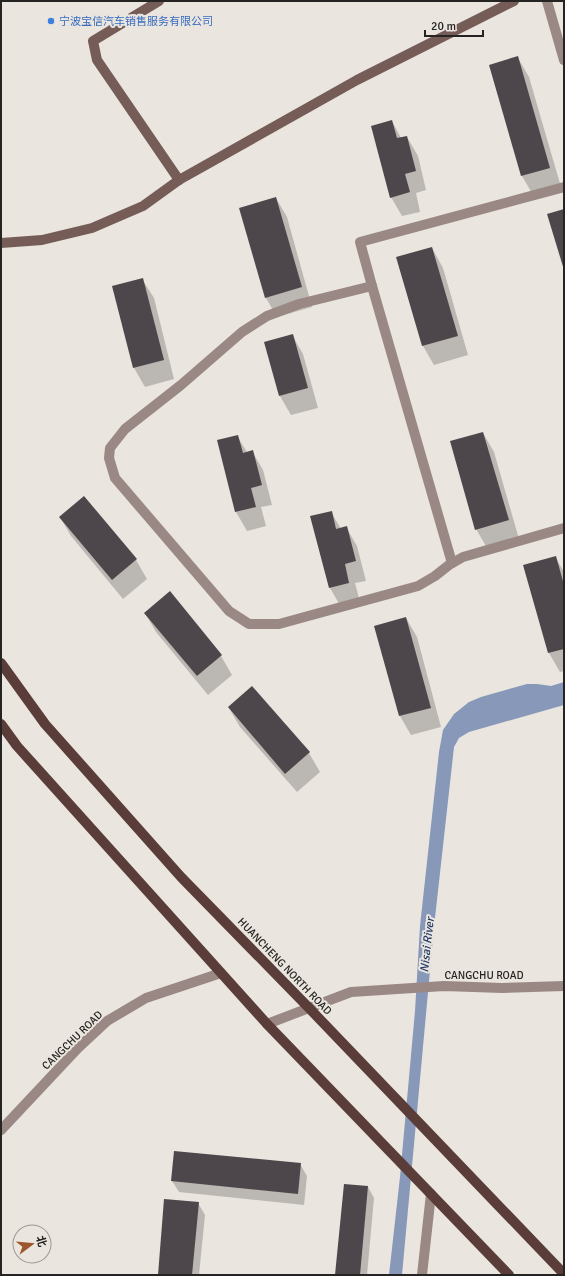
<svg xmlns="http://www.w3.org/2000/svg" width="565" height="1276" font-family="Signika,'Noto Sans SC',sans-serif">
  <rect width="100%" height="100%" fill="#eae5df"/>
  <!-- water -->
  <polygon fill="#8798b8" points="564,682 564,705 469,732 459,738 454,747 434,927 402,1275 389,1275 400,1177 415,1011 420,926 439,752 443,730 454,714 469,702 481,697 527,684 537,684 551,686"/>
  <!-- shadow -->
  <g fill="#0003">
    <polygon points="518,58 529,77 561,187 533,195 522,176 491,65"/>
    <polygon points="392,121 401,138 407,137 418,156 426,190 416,193 420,212 402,216 391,197"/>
    <polygon points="276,198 287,217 312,307 277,317 266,298"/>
    <polygon points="432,248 443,268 468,355 434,365 423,346 398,258"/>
    <polygon points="142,279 154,298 174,379 145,387 134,368"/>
    <polygon points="292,335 303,354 318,408 291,415 280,396 265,342"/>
    <polygon points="483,433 494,452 519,539 487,548 476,529"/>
    <polygon points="237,436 247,452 252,451 263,470 272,505 261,507 266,526 247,531 236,512"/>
    <polygon points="331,512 341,529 346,527 357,546 366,581 355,583 360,602 341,607 330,588"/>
    <polygon points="60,517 136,560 147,579 123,599 71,536"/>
    <polygon points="555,557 564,572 564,671 560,672 549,653 524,566"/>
    <polygon points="170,593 221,656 232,675 208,695 156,632 145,613"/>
    <polygon points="406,618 417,637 441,727 411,735 400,716 375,626"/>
    <polygon points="229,708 309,753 320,772 297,792 240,727"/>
    <polygon points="300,1164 307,1176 304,1205 179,1192 172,1181"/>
    <polygon points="368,1187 374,1198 367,1275 336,1275"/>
    <polygon points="198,1203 205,1215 199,1275 159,1275"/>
  </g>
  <!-- building -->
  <g fill="#4d474b">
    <polygon points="518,56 550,168 521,176 489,65"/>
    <polygon points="392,120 397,138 407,136 416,171 405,174 410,192 390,198 371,126"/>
    <polygon points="276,197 302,287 265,298 239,208"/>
    <polygon points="564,209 564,270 547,214"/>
    <polygon points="432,247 458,336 422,346 396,257"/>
    <polygon points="143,278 164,360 133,368 112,286"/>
    <polygon points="293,334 308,388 279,396 264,342"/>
    <polygon points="483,432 509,520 475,530 450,441"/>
    <polygon points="238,435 243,453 253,450 262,485 251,488 256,507 235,512 217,440"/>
    <polygon points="84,496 137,559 112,580 59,517"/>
    <polygon points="332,511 336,529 347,526 356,561 345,564 349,583 329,588 310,516"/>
    <polygon points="556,556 564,585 564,649 548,653 523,565"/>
    <polygon points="170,591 222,655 197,676 144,613"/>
    <polygon points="406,617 431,708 399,716 374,626"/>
    <polygon points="252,686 310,752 285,774 228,707"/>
    <polygon points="174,1151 301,1163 298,1194 171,1181"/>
    <polygon points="344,1184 368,1186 360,1275 335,1275"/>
    <polygon points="164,1199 199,1202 192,1275 158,1275"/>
  </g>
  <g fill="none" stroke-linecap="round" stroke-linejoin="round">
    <!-- lane -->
    <g stroke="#9a8885" stroke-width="10">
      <polyline points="547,1 564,60"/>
      <polyline points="564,187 360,242 372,286 299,304 267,316 242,332 181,385 125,429 110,448 109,458 115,478 229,611 249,624 279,624 418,586 435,576 449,565 463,557 564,528"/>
      <polyline points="372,286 452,563"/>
    </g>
    <!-- street -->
    <g stroke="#9a8885" stroke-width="10">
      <polyline points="267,1024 351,992 444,986 502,988 564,986"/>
      <polyline points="1,1130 78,1048 107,1021 146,998 221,973"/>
      <polyline points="422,1275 431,1194"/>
    </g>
    <!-- secondary -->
    <g stroke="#755c57" stroke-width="10">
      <polyline points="159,1 93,41 97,60 179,180"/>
      <polyline points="1,243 42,240 92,228 143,206 179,180 357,80 514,1"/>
    </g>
    <!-- primary -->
    <g stroke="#5a3d38" stroke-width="10">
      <polyline points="1,663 45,724 181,877 309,1008 564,1274"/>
      <polyline points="1,724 17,746 267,1024 509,1275"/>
    </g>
  </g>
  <!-- markers -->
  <circle fill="#3f7fe0" stroke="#eae5df" stroke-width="1.5" cx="51" cy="21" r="4"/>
  <g text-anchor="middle" stroke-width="4" stroke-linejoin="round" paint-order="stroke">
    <!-- shop labels -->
    <g font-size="11" fill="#366cbe" stroke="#eae5df" text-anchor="start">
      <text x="59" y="25">宁波宝信汽车销售服务有限公司</text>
    </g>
    <!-- street labels -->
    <g font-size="11" fill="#262422" stroke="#eae5df">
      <text transform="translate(285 966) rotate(46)" y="4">HUANCHENG NORTH ROAD</text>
      <text x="484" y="979">CANGCHU ROAD</text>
      <text transform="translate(72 1040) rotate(-44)" y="4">CANGCHU ROAD</text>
    </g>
    <!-- water labels -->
    <g font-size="12" font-style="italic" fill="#253c67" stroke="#eae5df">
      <text transform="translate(427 945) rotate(-84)" y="4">Nisai River</text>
    </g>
  </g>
  <!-- border -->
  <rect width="565" height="1276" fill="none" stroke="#262422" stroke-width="4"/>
  <!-- north arrow -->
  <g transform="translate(32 1244) rotate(74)"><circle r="19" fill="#eae5df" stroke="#9c9893"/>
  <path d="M0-3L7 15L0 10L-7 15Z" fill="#9d572c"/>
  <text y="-6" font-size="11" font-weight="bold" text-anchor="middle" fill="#262422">北</text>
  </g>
  <!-- scale -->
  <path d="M425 30v6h58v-6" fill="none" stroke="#262422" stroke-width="2"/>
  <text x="431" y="30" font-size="12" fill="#262422" stroke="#eae5df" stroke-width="3" paint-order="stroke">20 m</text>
</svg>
